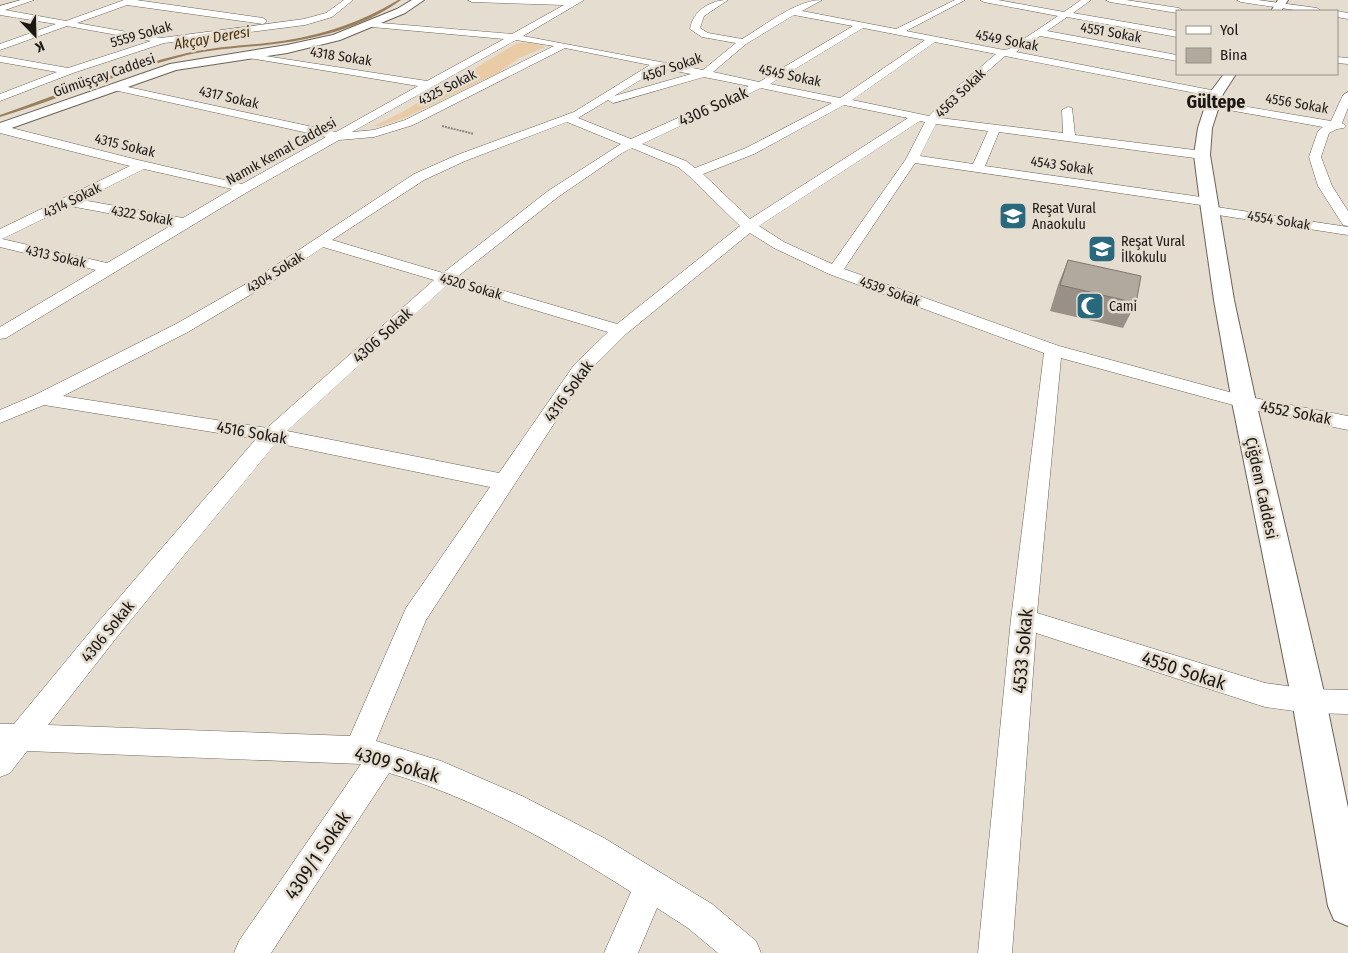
<svg xmlns="http://www.w3.org/2000/svg" width="1348" height="953" font-family="'Fira Sans Condensed',sans-serif">
  <rect width="100%" height="100%" fill="#e6ddd1"/>
  <!-- green -->
  <polygon fill="#e9cba5" points="517,43 532,43 545,47 519,58 500,72 404,118 380,126 374,126 404,111"/>
  <g fill="none" stroke-linecap="round" stroke-linejoin="round">
    <!-- stream -->
    <path fill="#9a7f5c" fill-rule="evenodd" d="M398,0H401C363,28 313,40 266,45C240,48 213,49 187,55C123,71 63,98 0,117V115C62,93 123,68 187,53C213,47 240,46 266,43C313,38 357,25 398,0Z"/>
    <defs>
      <g id="minor">
        <polygon points="21,0 34,0 5,10 66,21 124,0 136,0 263,18 267,21 263,24 127,5 77,23 161,38 304,19 326,13 344,0 353,0 332,17 305,25 164,43 73,73 0,101 0,94 57,72 0,62 0,56 68,68 151,41 67,26 0,50 0,44 56,24 0,15 0,6"/>
        <path d="M468,0H584L523,36L703,70L736,43L702,37L690,29C693,10 711,0 728,0L704,16L700,28L708,33L742,39C764,26 796,0 822,0L802,11L896,29L955,0H965L906,31L1004,50L1009,49L1058,16L984,2L980,0H998L1064,12L1081,0H1091L1073,13L1177,31V37L1067,17L1047,31L1177,55V61L1040,36L1016,52L1216,91L1221,94L1220,96L1216,97L1005,56L964,92L940,118L1063,133L1062,110L1068,107L1072,108L1075,135L1202,151L1208,155L1202,159L999,132L985,166L1208,198L1213,199L1215,202L1213,205L1208,206L915,163L844,269L1059,346L1244,396L1348,416V430L1244,408L1061,358L1037,613L1265,683L1309,689L1348,690V714L1309,713L1265,707L1036,633L1012,953H978L1011,619L1044,353L829,274L774,248L750,233L626,334L587,373L426,620L376,741L441,761L522,796L604,838L712,904L756,941L761,953H718L688,928L657,908L638,953H604L631,892C556,844 475,798 389,773L271,953H234L239,941L361,764L27,751L10,773L0,777V724H14L99,621L256,439L44,405L0,423V410L35,395L176,324L258,277L414,174L457,155L574,112L650,65L565,48L413,125L374,137L339,140L249,191L6,338L0,339V327L96,270L0,247V229L130,166L0,133V125L138,160L242,184L326,137L114,90L109,87L110,85L114,84L336,132L418,86L249,58L244,55L246,53L427,81L504,39L372,27L368,24L369,22L512,34L564,5L472,2ZM794,15L853,26L759,82L713,72L746,44ZM863,28L925,40L840,98L770,84ZM516,40L554,46L405,120L374,130L352,132ZM935,42L996,54L956,88L929,116L852,100ZM660,68L691,74L614,96ZM704,77L749,86L631,139L578,118L608,100L613,103ZM761,88L832,103L746,148L695,168L686,161L642,144ZM844,105L908,118L750,219L703,174L754,154ZM920,121L925,122L906,159L832,264L784,242L759,226ZM567,122L621,144L548,191L443,273L332,240L424,180L465,161ZM936,124L988,131L973,164L920,156ZM632,148L678,167L689,176L740,226L617,324L457,277L558,197L622,153ZM144,169L232,189L183,218L82,200ZM70,206L172,225L107,263L2,239ZM323,247L434,280L267,428L63,396L188,332L270,283ZM448,284L608,332L574,365L499,473L287,431ZM276,443L490,487L406,608L350,736L48,725L117,637Z"/>
        <polygon points="1106,0 1126,0 1179,8 1183,11 1177,11 1177,13 1110,2"/>
        <polygon points="1237,0 1258,0 1317,8 1321,11 1301,11 1241,2"/>
        <polygon points="1337,11 1348,13 1348,19 1337,17"/>
        <polygon points="1337,57 1348,58 1348,64 1337,63"/>
        <polygon points="1348,92 1348,108 1342,123 1346,126 1344,128 1337,129 1329,133 1321,157 1332,186 1348,211 1348,226 1343,225 1318,186 1309,157 1318,131 1323,127 1212,107 1206,104 1212,101 1331,121 1343,95"/>
        <polygon points="1210,206 1348,227 1348,235 1205,213 1203,210 1205,207"/>
      </g>
      <g id="tertiary">
        <polygon points="412,0 424,0 405,13 340,40 287,53 176,70 0,132 0,123 170,64 287,45 333,35 397,9"/>
        <polygon points="1278,0 1288,0 1281,11 1271,11"/>
        <polygon points="1224,74 1236,74 1223,94 1212,128 1210,155 1234,300 1256,402 1326,701 1348,808 1348,926 1334,920 1328,906 1292,701 1232,402 1214,300 1200,202 1194,155 1198,128 1209,94"/>
      </g>
    </defs>
    <!-- minor casing -->
    <use href="#minor" stroke="#6b6258" stroke-width="1"/>
    <!-- tertiary casing -->
    <use href="#tertiary" stroke="#6b6258" stroke-width="2"/>
    <!-- path -->
    <polyline stroke="#8c857c" stroke-width="2" stroke-dasharray="2 1" stroke-linecap="butt" points="442,126 474,134"/>
    <!-- minor -->
    <use href="#minor" fill="#fff" fill-rule="evenodd"/>
    <!-- tertiary -->
    <use href="#tertiary" fill="#fff" fill-rule="evenodd"/>
  </g>
  <!-- wall -->
  <polygon fill="#999188" points="1068,260 1136,303 1123,328 1050,311 1058,285"/>
  <!-- building -->
  <polygon fill="#b2a99e" stroke="#7d766f" points="1068,260 1141,276 1136,303 1060,285"/>
  <!-- icons -->
  <defs>
    <symbol id="school-square" viewBox="-11 -11 22 22"><rect x="-9" y="-9" width="18" height="18" rx="4" fill="#29687d" stroke="#e6ddd1"/><path d="M0-5L7-2L0 1L-7-2ZM-4 1L0 2.5L4 1V4Q0 6-4 4Z" fill="#fff"/></symbol>
    <symbol id="mosque-square" viewBox="-11 -11 22 22"><rect x="-9" y="-9" width="18" height="18" rx="4" fill="#29687d" stroke="#e6ddd1"/><path d="M3.5-4.9A6 6 0 1 0 3.5 4.9A5 5 0 1 1 3.5-4.9Z" fill="#fff"/></symbol>
  </defs>
  <g fill-rule="evenodd">
    <use href="#school-square" x="997" y="200" width="32" height="32"/>
    <use href="#school-square" x="1086" y="233" width="32" height="32"/>
    <use href="#mosque-square" x="1074" y="290" width="32" height="32"/>
  </g>
  <g text-anchor="middle" stroke-width="5" stroke-linejoin="round" paint-order="stroke">
    <!-- far-street labels -->
    <g font-size="14" fill="#1b1713" stroke="#e6ddd1">
      <text transform="translate(1111 32) rotate(10)" y="5">4551 Sokak</text>
      <text transform="translate(141 34) rotate(-16)" y="5">5559 Sokak</text>
      <text transform="translate(1007 40) rotate(11)" y="5">4549 Sokak</text>
      <text transform="translate(341 56) rotate(9)" y="5">4318 Sokak</text>
      <text transform="translate(672 67) rotate(-19)" y="5">4567 Sokak</text>
      <text transform="translate(104 75) rotate(-19)" y="5">Gümüşçay Caddesi</text>
      <text transform="translate(790 75) rotate(12)" y="5">4545 Sokak</text>
      <text transform="translate(447 87) rotate(-27)" y="5">4325 Sokak</text>
      <text transform="translate(960 93) rotate(-44)" y="5">4563 Sokak</text>
      <text transform="translate(229 97) rotate(13)" y="5">4317 Sokak</text>
      <text transform="translate(1297 103) rotate(10)" y="5">4556 Sokak</text>
      <text transform="translate(125 145) rotate(14)" y="5">4315 Sokak</text>
      <text transform="translate(281 151) rotate(-29)" y="5">Namık Kemal Caddesi</text>
      <text transform="translate(1062 165) rotate(8)" y="5">4543 Sokak</text>
      <text transform="translate(72 200) rotate(-26)" y="5">4314 Sokak</text>
      <text transform="translate(142 215) rotate(10)" y="5">4322 Sokak</text>
      <text transform="translate(1279 220) rotate(9)" y="5">4554 Sokak</text>
      <text transform="translate(56 256) rotate(13)" y="5">4313 Sokak</text>
      <text transform="translate(275 272) rotate(-32)" y="5">4304 Sokak</text>
      <text transform="translate(471 286) rotate(16)" y="5">4520 Sokak</text>
      <text transform="translate(890 291) rotate(20)" y="5">4539 Sokak</text>
    </g>
    <!-- far-poi labels -->
    <g font-size="14" fill="#1b1713" stroke="#e6ddd1" text-anchor="start">
      <text x="1032" y="213">Reşat Vural<tspan x="1032" dy="16">Anaokulu</tspan></text>
      <text x="1121" y="246">Reşat Vural<tspan x="1121" dy="16">İlkokulu</tspan></text>
      <text x="1109" y="311">Cami</text>
    </g>
    <!-- far-water labels -->
    <g font-size="15" font-style="italic" fill="#4b320a" stroke="#e6ddd1">
      <text transform="translate(212 38) rotate(-10)" y="5">Akçay Deresi</text>
    </g>
    <!-- street labels -->
    <g font-size="16" fill="#1b1713" stroke="#e6ddd1">
      <text transform="translate(713 106) rotate(-24)" y="6">4306 Sokak</text>
      <text transform="translate(382 335) rotate(-42)" y="6">4306 Sokak</text>
      <text transform="translate(568 391) rotate(-54)" y="6">4316 Sokak</text>
      <text transform="translate(1296 412) rotate(11)" y="6">4552 Sokak</text>
      <text transform="translate(252 432) rotate(10)" y="6">4516 Sokak</text>
      <text transform="translate(1262 488) rotate(78)" y="6">Çiğdem Caddesi</text>
      <text transform="translate(107 631) rotate(-51)" y="6">4306 Sokak</text>
    </g>
    <!-- far-district labels -->
    <g font-size="18" font-weight="bold" fill="#1b1713" stroke="#e6ddd1">
      <text x="1216" y="108">Gültepe</text>
    </g>
    <!-- near-street labels -->
    <g font-size="19" fill="#1b1713" stroke="#e6ddd1">
      <text transform="translate(1022 651) rotate(-85)" y="7">4533 Sokak</text>
      <text transform="translate(1184 670) rotate(18)" y="7">4550 Sokak</text>
      <text transform="translate(397 764) rotate(16)" y="7">4309 Sokak</text>
      <text transform="translate(317 855) rotate(-56)" y="7">4309/1 Sokak</text>
    </g>
  </g>
  <!-- legend -->
  <rect x="1176" y="10" width="162" height="65" fill="#e6ddd1" stroke="#958e85"/>
  <rect x="1186" y="26" width="25" height="8" fill="#ffffff" stroke="#958e85"/>
  <text x="1220" y="35" font-size="15" fill="#1b1713">Yol</text>
  <rect x="1186" y="48" width="25" height="15" fill="#b2a99e" stroke="#958e85"/>
  <text x="1220" y="60" font-size="15" fill="#1b1713">Bina</text>
  <!-- north arrow -->
  <g transform="translate(35 35) rotate(157)" stroke="#e6ddd1" stroke-width="4" paint-order="stroke">
  <path d="M0-4L9 19L0 12L-9 19Z" fill="#1b1713"/>
  <text y="-8" font-size="14" font-weight="bold" text-anchor="middle" fill="#1b1713">K</text>
  </g>
</svg>
